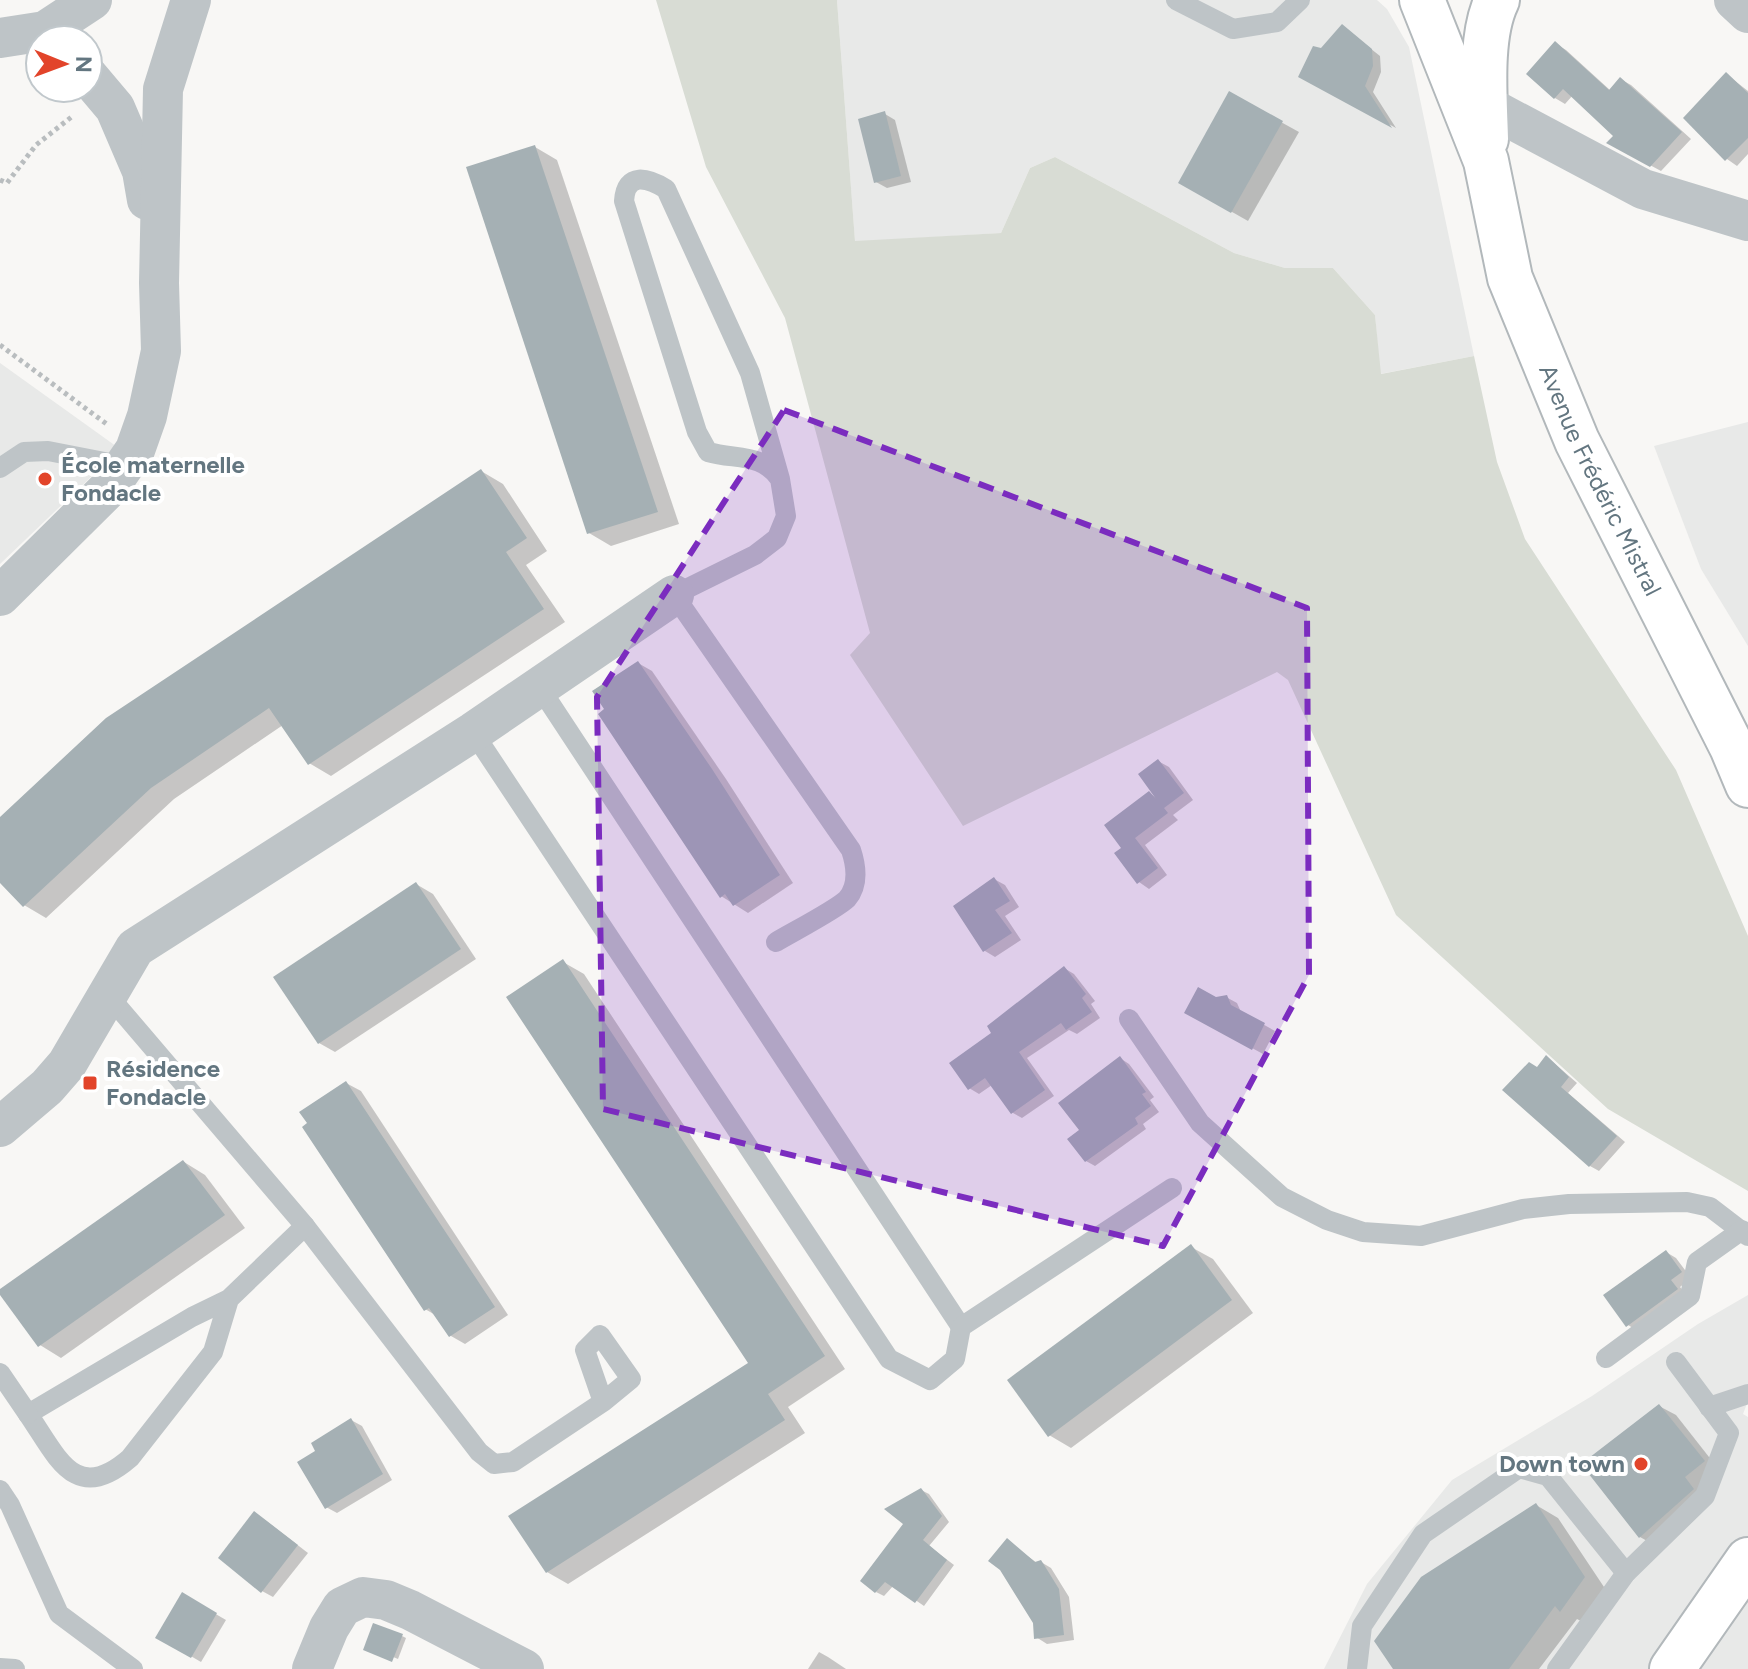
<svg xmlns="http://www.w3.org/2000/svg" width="1748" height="1669" font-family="Figtree,sans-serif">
  <rect width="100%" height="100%" fill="#f8f7f5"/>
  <!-- built -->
  <g fill="#e8e9e8">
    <polygon points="837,0 1377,0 1387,9 1409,47 1474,356 1380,374 1375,315 1333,268 1285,268 1234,253 1055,157 1030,168 1001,233 855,242"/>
    <polygon points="0,363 120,449 0,564"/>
    <polygon points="1748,422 1748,646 1701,569 1654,446"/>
    <polygon points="1748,1295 1748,1401 1743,1414 1748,1417 1748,1669 1324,1669 1367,1584 1452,1480 1592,1396 1698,1324"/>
  </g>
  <!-- green -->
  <polygon fill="#d8dcd4" points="656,0 837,0 855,241 1001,233 1030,168 1055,157 1234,253 1285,268 1333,268 1375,315 1381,374 1474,356 1497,462 1525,539 1676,770 1748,936 1748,1191 1608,1109 1396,915 1288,680 1277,672 963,826 850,655 870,633 785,318 706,167"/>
  <!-- shadow -->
  <g fill="#0003">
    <polygon points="1342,26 1380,56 1381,72 1373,92 1396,128 1301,76"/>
    <polygon points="1556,44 1566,50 1611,91 1620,79 1631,85 1691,139 1661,171 1609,143 1616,136 1573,95 1565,104 1555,98"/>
    <polygon points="1726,74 1748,91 1748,154 1737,166 1727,159 1686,118"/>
    <polygon points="1230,94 1299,132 1248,221 1181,183"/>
    <polygon points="885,114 895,120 911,182 887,188 876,182"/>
    <polygon points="535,147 557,160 679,524 611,546 589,533"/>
    <polygon points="481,471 503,484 547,551 526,565 565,622 331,776 309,763 283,725 174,799 46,918 24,905 0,880 0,819"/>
    <polygon points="638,663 652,671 726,779 793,883 748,913 721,896"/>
    <polygon points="1158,761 1169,767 1193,800 1173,815 1178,820 1145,845 1167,875 1149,889 1139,882 1124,848 1149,793 1158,799"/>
    <polygon points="994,879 1005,885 1019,907 1005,916 1021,940 995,957 985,951"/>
    <polygon points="416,884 433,894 476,959 335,1052 319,1043"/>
    <polygon points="563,962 584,974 845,1369 788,1407 805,1433 568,1584 547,1572 751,1363"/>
    <polygon points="1064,968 1074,974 1095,1001 1091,1004 1100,1018 1077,1034 1069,1030 1027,1058 1054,1096 1022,1118 1013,1113 992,1085 979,1094 969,1088 994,1033"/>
    <polygon points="1226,997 1237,1003 1241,1012 1275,1031 1263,1054 1186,1012"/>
    <polygon points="1547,1057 1577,1083 1568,1093 1625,1142 1599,1171 1590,1166 1538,1069"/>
    <polygon points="1120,1058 1129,1064 1154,1097 1150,1100 1159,1112 1143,1124 1146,1129 1095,1166 1086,1161 1082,1130"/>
    <polygon points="346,1083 361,1091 508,1315 465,1344 451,1336 437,1316 425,1309"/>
    <polygon points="184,1162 205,1175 245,1228 61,1358 40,1345"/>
    <polygon points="1191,1247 1213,1259 1253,1313 1071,1448 1049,1435"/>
    <polygon points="1666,1252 1676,1258 1691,1278 1680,1287 1687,1295 1638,1331 1628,1325"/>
    <polygon points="1659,1406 1676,1415 1720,1471 1656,1546 1640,1537"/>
    <polygon points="351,1420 362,1426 392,1480 337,1513 326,1507 317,1452"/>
    <polygon points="921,1490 929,1494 949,1522 929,1546 954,1565 924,1606 894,1585 884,1596 876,1592"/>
    <polygon points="1536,1505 1558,1518 1606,1590 1583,1622 1577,1619 1539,1669 1395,1669"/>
    <polygon points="265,1520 308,1553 273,1597 262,1591"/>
    <polygon points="1007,1541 1037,1563 1041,1562 1051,1568 1069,1597 1074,1640 1047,1644 1036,1637 1035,1622 1002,1568"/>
    <polygon points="183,1595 226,1620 201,1662 158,1637"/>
    <polygon points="402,1636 406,1638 398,1659 371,1648"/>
    <polygon points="819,1652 828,1657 846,1669 808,1669"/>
  </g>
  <!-- building -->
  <g fill="#a5b0b4">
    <polygon points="1342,24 1372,49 1373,66 1365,86 1392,128 1298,77 1313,46 1321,48"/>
    <polygon points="1555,41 1609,90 1620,77 1682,132 1650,167 1606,143 1613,136 1563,89 1554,99 1526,74"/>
    <polygon points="1726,72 1748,93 1748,138 1725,161 1683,118"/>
    <polygon points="1229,91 1283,121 1231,213 1178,183"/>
    <polygon points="885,111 901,176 874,183 858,119"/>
    <polygon points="535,145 658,512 587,534 466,167"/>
    <polygon points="481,469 527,538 506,552 544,609 308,765 269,708 151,788 23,907 0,883 0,817 106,718"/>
    <polygon points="638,661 712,769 780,875 733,906 725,894 720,898 598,714 604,709 592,691"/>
    <polygon points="1158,759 1184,793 1164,808 1168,813 1135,838 1158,868 1137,884 1114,853 1121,848 1104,825 1149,791 1156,799 1138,774"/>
    <polygon points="994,877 1010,901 995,910 1012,933 983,952 953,906"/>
    <polygon points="416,882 461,949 318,1044 273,977"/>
    <polygon points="563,959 825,1356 768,1394 785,1420 546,1573 508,1516 748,1363 506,997"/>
    <polygon points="1064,966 1086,994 1082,998 1092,1012 1066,1030 1061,1023 1019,1052 1045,1090 1011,1114 985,1078 968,1090 949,1063 991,1033 987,1026"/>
    <polygon points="1198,987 1216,997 1227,995 1231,1005 1265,1023 1252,1050 1184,1013"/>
    <polygon points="1546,1055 1569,1077 1561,1087 1617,1136 1589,1167 1502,1090 1529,1062 1537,1067"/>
    <polygon points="1120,1056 1146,1092 1142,1094 1151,1106 1135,1118 1138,1124 1085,1162 1067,1139 1079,1130 1058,1103"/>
    <polygon points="346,1081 495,1307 449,1337 429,1308 424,1311 302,1127 307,1123 299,1112"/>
    <polygon points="183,1160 225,1215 38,1347 0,1295 0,1289"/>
    <polygon points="1191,1244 1232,1300 1048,1437 1007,1380"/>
    <polygon points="1666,1250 1682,1272 1671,1280 1678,1289 1626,1327 1603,1295"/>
    <polygon points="1659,1404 1705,1461 1685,1477 1694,1489 1639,1538 1581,1464"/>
    <polygon points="351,1418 383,1474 325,1509 297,1462 315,1451 311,1443"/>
    <polygon points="921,1488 942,1516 923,1540 947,1560 915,1603 885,1582 875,1593 860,1581 903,1524 884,1509"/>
    <polygon points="1536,1503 1585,1577 1560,1612 1555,1606 1509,1669 1393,1669 1374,1641 1421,1577"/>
    <polygon points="254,1511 298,1545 261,1593 218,1558"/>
    <polygon points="1007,1538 1035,1562 1041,1560 1059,1589 1064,1635 1034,1639 1033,1623 1000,1570 988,1561"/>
    <polygon points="182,1592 217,1613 191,1658 155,1638"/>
    <polygon points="373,1623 403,1634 392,1662 363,1650"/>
  </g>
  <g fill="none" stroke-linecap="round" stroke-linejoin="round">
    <defs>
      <g id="primary">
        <path id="s1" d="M1422,0L1486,161L1510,278L1577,441L1732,747L1748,785"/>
        <path d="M1486,139C1485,98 1479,37 1497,0"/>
        <polyline points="1672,1669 1748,1560"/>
      </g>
    </defs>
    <!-- primary casing -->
    <use href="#primary" stroke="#b2b8bb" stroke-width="48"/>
    <!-- path -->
    <g stroke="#b9bdbf" stroke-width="5" stroke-dasharray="4 4" stroke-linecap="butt">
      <polyline points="0,180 7,183 36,145 74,115"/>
      <polyline points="0,345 108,425"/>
    </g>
    <!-- lane -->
    <g stroke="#bec4c7" stroke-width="20">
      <polyline points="1176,0 1233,29 1277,22 1300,0"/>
      <polyline points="0,468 24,452 48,451 125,466"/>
      <polyline points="540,688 961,1327"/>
      <polyline points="473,732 889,1359 930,1380 955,1359 961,1327 1172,1188"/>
      <path d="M776,942C791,933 837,909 847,899C859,885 856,865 851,850L674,595L755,555L777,538L786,516L780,479L750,373L666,189C648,178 626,171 624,201L697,432L708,452C737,460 762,453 780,479"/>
      <polyline points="107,994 305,1226 479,1452 494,1464 513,1462 603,1402 631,1379 600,1335 585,1350 603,1402"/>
      <polyline points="1129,1019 1200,1123 1282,1197 1327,1220 1363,1232 1421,1236 1523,1209 1569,1204 1687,1202 1710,1207 1748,1236"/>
      <path d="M229,1299L213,1352L130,1458C75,1506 57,1456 28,1414L192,1317L229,1299L305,1226"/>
      <polyline points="1606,1358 1690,1296 1697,1262 1742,1230"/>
      <polyline points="0,1373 28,1414"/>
      <polyline points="1709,1407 1748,1394"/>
      <polyline points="0,1490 10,1505 59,1614 133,1669"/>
      <polyline points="0,1668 15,1669"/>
      <polyline points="1357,1669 1362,1626 1423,1534 1519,1468 1548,1476 1626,1573"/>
      <polyline points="1557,1669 1626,1573 1705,1496 1729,1433 1676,1362"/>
    </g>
    <!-- street -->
    <g stroke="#bec4c7" stroke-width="40">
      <polyline points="1734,0 1748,13"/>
      <polyline points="0,38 45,31 92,0"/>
      <polyline points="88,76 115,108 142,171 147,200"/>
      <polyline points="1485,105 1643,189 1748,221"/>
      <polyline points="0,596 108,489 135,450 147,416 161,351 159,283 163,89 191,0"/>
      <polyline points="0,1127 47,1087 67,1064 135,948 473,732 674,595"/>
      <polyline points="312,1669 329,1628 342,1607 363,1597 386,1600 410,1610 524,1669"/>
    </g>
    <!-- primary -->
    <use href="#primary" stroke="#fff" stroke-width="44"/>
  </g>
  <!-- marked area -->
  <path fill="#7b2cbf" fill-opacity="0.2" stroke="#7b2cbf" stroke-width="6" stroke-dasharray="16 10" stroke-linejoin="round" d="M784,410L1307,608L1309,975L1163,1246L603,1109L597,697Z"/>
  <!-- markers -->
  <g fill="#e2442a" stroke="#fff" stroke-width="3">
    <circle cx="45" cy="479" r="8"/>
    <rect x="82" y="1075" width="16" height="16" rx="4"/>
    <circle cx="1641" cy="1464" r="8"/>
  </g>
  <g text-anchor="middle" stroke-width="8" stroke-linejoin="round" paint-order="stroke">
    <!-- poi labels -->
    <g font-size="24" font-weight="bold" fill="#637680" stroke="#fff" text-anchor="start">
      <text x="61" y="473">École maternelle<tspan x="61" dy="28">Fondacle</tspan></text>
      <text x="106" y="1077">Résidence<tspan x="106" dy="28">Fondacle</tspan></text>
      <text x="1625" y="1472" text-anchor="end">Down town</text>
    </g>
    <!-- street labels -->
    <g font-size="24" fill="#637680" stroke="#fff">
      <text dy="8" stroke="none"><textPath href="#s1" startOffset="514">Avenue Frédéric Mistral</textPath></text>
    </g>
  </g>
  <!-- north arrow -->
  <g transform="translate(64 64) rotate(91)"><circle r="38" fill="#ffffff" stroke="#c1c8cc" stroke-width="2"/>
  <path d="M0-6L14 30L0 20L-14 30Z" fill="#e2442a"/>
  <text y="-12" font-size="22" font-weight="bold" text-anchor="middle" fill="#637680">N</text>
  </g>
</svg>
